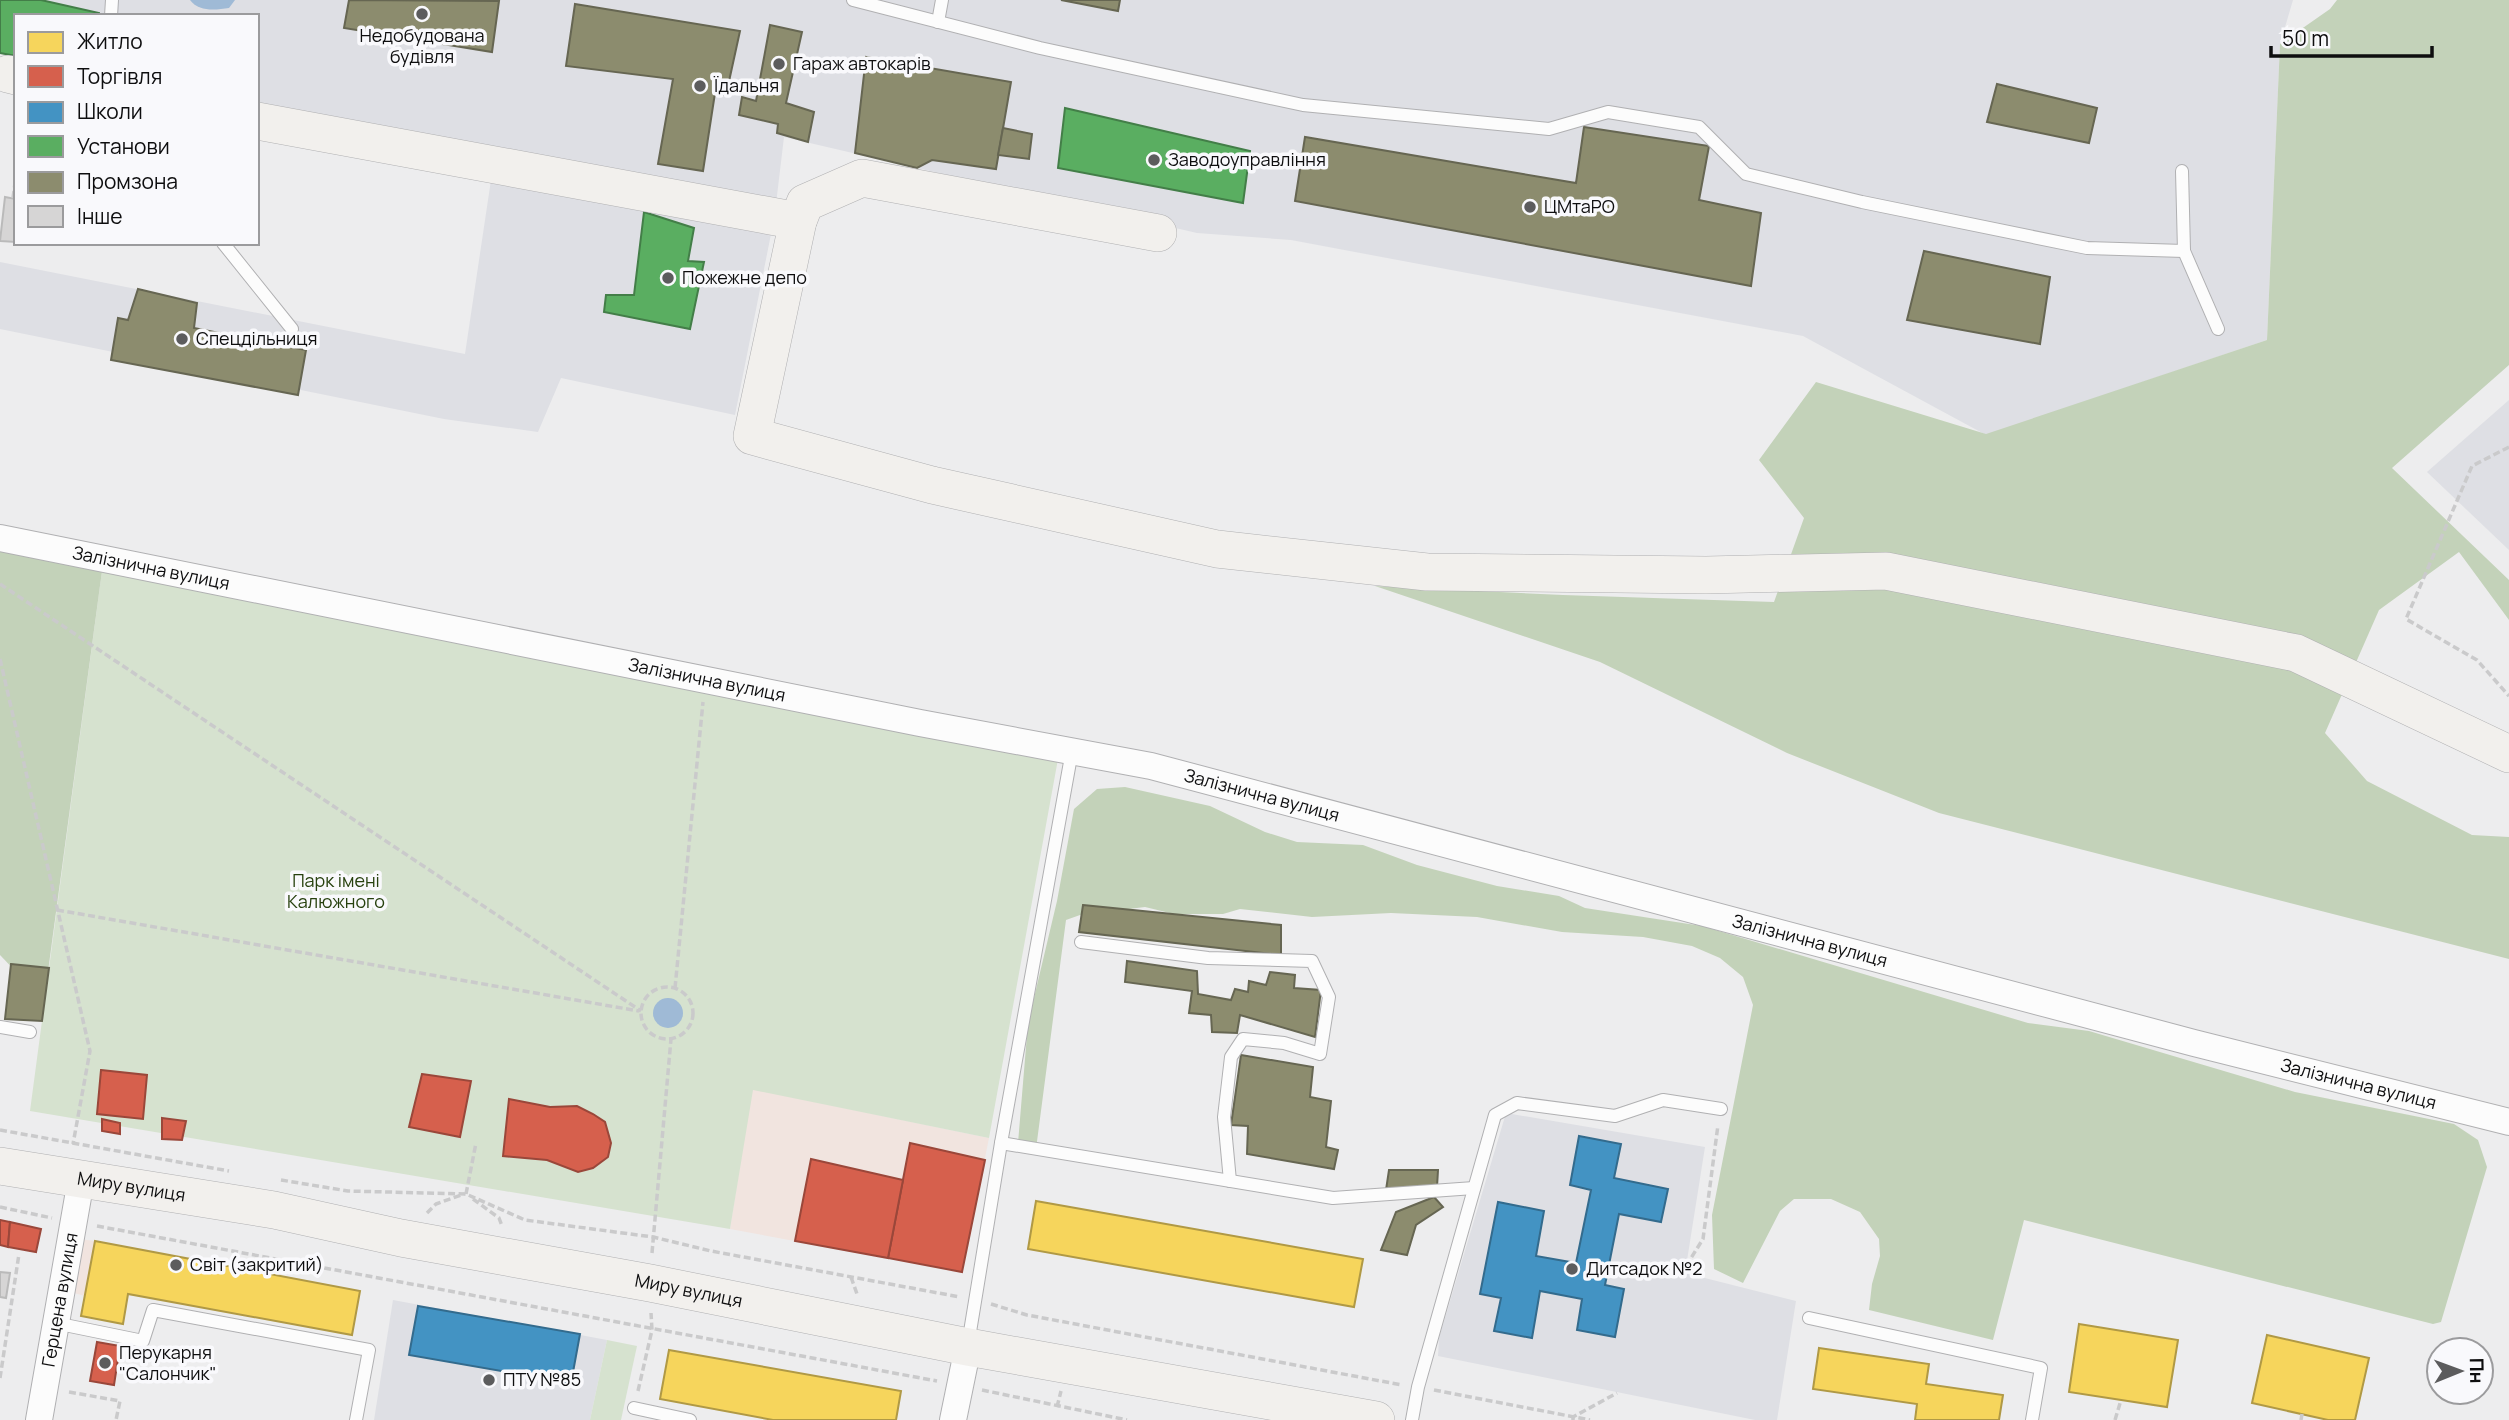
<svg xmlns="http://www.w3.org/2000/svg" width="2509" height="1420" font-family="Manrope,sans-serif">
  <rect width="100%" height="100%" fill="#ededee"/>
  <!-- commercial -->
  <g fill="#f1e4df">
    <polygon points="752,1089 989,1138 962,1272 730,1229"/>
    <polygon points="79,1239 95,1241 85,1296 70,1292"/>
  </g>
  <!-- built -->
  <g fill="#dedfe4">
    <polygon points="0,0 2293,0 2280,44 2267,340 1986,435 1803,336 1291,240 1197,233 784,137 776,204 257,103 257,16 16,16 16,56 0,53"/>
    <polygon points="491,180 773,224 735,415 561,378 538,432 444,419 0,329 0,262 465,354"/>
    <polygon points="2509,400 2509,550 2427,472"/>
    <polygon points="1506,1113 1705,1147 1685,1273 1796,1301 1777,1420 1755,1420 1438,1356 1439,1338"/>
    <polygon points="393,1300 607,1340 590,1420 374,1420"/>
  </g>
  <!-- green -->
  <g fill="#d6e2cf">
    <polygon points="102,571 1058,759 989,1138 753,1090 730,1229 30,1111"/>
    <polygon points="607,1340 637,1346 621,1420 590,1420"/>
  </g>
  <!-- forest -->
  <g fill="#c3d2b9">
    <polygon points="2337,0 2509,0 2509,365 2392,468 2509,580 2509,620 2459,552 2379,610 2325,733 2367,781 2472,835 2509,837 2509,959 1939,813 1787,753 1600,662 1375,586 1563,595 1774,602 1804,518 1759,460 1816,382 1986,434 2267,340 2280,44 2330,9"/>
    <polygon points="0,550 102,571 44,1001 0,955"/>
    <polygon points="1125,787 1210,806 1265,832 1297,842 1363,845 1417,865 1497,886 1559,896 1585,908 1702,926 2028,1023 2089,1031 2295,1092 2454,1124 2478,1140 2487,1167 2441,1322 2433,1324 2024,1220 1993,1340 1869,1310 1872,1284 1880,1256 1879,1239 1860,1212 1831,1199 1794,1199 1780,1211 1743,1283 1714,1269 1712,1215 1753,1005 1743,977 1720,958 1692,946 1643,937 1562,932 1477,917 1391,913 1312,917 1240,909 1223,914 1174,914 1145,907 1080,915 1066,920 1036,1149 1018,1143 1028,1023 1057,901 1074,809 1097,789"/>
  </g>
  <!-- water -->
  <g fill="#9fbad6">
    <path d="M190,0H235L229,8C215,10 199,12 190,0Z"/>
    <circle cx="668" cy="1013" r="15"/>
  </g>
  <!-- homes -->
  <g fill="#f6d55c" stroke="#b09945" stroke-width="2">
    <polygon points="1036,1201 1363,1259 1354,1307 1028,1249"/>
    <polygon points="95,1241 360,1291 352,1335 128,1294 123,1324 81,1316"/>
    <polygon points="2079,1324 2178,1340 2167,1407 2069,1392"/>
    <polygon points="2267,1335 2369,1358 2355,1420 2328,1420 2252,1403"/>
    <polygon points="1819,1348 1929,1364 1926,1384 2003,1395 1999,1420 1915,1420 1917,1404 1813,1389"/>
    <polygon points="669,1350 901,1391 896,1420 773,1420 660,1399"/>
  </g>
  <!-- shops -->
  <g fill="#d6604d" stroke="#9a473a" stroke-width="2">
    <polygon points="101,1070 147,1075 143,1119 97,1114"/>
    <polygon points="422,1074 471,1081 460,1137 409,1127"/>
    <polygon points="509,1099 550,1107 577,1106 593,1114 605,1122 611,1143 608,1157 593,1168 578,1172 547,1160 503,1156"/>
    <polygon points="162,1118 186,1121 182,1140 162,1139"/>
    <polygon points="102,1119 120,1123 120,1134 102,1131"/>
    <polygon points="910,1143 985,1160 962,1272 888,1258"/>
    <polygon points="811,1159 903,1180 888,1258 795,1241"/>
    <polygon points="0,1220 10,1222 8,1247 0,1245"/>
    <polygon points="10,1222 41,1229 36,1252 8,1247"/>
    <polygon points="97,1342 120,1346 114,1385 90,1381"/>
  </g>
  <!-- schools -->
  <g fill="#4393c3" stroke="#336b8d" stroke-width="2">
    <polygon points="1579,1136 1621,1144 1614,1178 1668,1189 1661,1222 1619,1214 1605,1285 1624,1289 1615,1337 1577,1330 1582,1299 1540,1291 1532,1338 1494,1331 1501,1298 1480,1294 1498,1202 1544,1211 1536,1256 1576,1263 1591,1190 1570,1185"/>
    <polygon points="418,1306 580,1334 571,1383 409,1355"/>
  </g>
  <!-- public -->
  <g fill="#5aae61" stroke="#437e48" stroke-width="2">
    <polygon points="0,0 41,0 99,13 99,16 16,16 16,56 0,53"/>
    <polygon points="1065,108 1250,151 1243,203 1058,168"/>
    <polygon points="644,212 694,228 688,261 704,262 690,329 604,312 606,295 634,295"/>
  </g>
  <!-- industry -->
  <g fill="#8c8c6e" stroke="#666652" stroke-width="2">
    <polygon points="349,0 499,1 492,52 344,28"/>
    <polygon points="1061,0 1120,0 1118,11"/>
    <polygon points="575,4 740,31 726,95 715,93 703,171 658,164 673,79 566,66"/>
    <polygon points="770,25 802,32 786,103 814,112 808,142 777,133 778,124 739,115 742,97 756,101"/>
    <polygon points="866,57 1011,82 996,169 932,160 917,168 855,153"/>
    <polygon points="1997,84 2097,108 2089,143 1987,122"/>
    <polygon points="1584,127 1709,146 1699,200 1761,213 1751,286 1295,201 1305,137 1576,183"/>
    <polygon points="1003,128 1032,134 1029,159 998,155"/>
    <polygon points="1924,251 2050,277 2040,344 1907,320"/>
    <polygon points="138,289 197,303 194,328 306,350 298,395 111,360 118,318 128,320"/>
    <polygon points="1083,905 1281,925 1281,955 1079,932"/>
    <polygon points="1127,961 1197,971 1198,994 1231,1000 1235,989 1248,992 1249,981 1266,985 1270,972 1295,975 1294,988 1321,990 1315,1037 1240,1015 1237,1033 1212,1032 1211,1015 1189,1013 1192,991 1125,982"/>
    <polygon points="11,964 49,968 42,1021 5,1019"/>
    <polygon points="1241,1055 1313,1067 1310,1097 1331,1101 1326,1147 1338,1150 1334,1169 1247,1154 1248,1126 1231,1125"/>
    <polygon points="1389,1170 1438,1170 1437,1187 1386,1190"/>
    <polygon points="1434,1197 1443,1207 1416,1225 1407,1255 1381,1250 1396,1212"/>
  </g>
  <!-- building -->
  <g fill="#d6d5d5" stroke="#bababa" stroke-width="2">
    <polygon points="5,197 16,199 16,242 0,241"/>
    <polygon points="0,1272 10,1273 6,1298 0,1297"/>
  </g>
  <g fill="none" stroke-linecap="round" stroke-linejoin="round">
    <defs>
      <g id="lane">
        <polyline points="853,0 1040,48 1303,105 1549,129 1608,112 1699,127 1746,174 1862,202 2087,248 2184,251"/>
        <polyline points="111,16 112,0"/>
        <polyline points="938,22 942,0"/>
        <polyline points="2182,171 2184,251 2218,329"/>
        <polyline points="223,243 292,329"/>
        <polyline points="1081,942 1208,958 1312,961 1329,997 1320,1054 1284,1043 1243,1039 1231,1057 1224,1117 1230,1181"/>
        <polyline points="0,1027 30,1032"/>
        <polyline points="1001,1143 1333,1198 1474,1188"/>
        <polyline points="1809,1318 2041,1368 2032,1420"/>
        <polyline points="55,1323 143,1341 153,1310 369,1350 356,1420"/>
        <polyline points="968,1344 1001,1143 1072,751"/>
        <polyline points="634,1408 690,1420"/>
        <polyline points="1412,1420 1418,1387 1495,1115 1517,1103 1615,1116 1663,1100 1721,1109"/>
      </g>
      <g id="street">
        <path id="s1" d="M0,538L920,723L1151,766L2194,1043L2509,1122"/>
        <path id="s2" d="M39,1420L81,1180"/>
        <polyline points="953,1420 968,1347"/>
      </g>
      <g id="secondary">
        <polyline points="8,74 16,76"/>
        <polyline points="257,121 798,221"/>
        <polyline points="1158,233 862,178 805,203 798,221 752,436 932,485 1217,549 1427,572 1706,575 1886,571 2296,653 2509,754"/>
        <path id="s3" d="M0,1166L274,1210L401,1238L650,1283L968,1347L1376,1420"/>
      </g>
    </defs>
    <!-- lane casing -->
    <use href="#lane" stroke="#b0b0b2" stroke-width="14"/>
    <!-- street casing -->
    <use href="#street" stroke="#b0b0b2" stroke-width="28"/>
    <!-- secondary casing -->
    <use href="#secondary" stroke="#b0b0b2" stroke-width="38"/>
    <!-- path -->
    <g stroke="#cacacb" stroke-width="3.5" stroke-dasharray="7 3.5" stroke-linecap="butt">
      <polyline points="13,198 16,176"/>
      <polyline points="2509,447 2472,466 2406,619 2477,660 2509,696"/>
      <polyline points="0,584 641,1011"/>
      <polyline points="0,659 90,1051 73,1144"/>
      <polyline points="57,910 639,1011"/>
      <circle cx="667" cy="1013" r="26"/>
      <polyline points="675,988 703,702"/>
      <polyline points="0,1130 229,1171"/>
      <polyline points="281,1180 348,1191 466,1194 525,1220 653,1237 711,1251 960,1297"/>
      <polyline points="466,1194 476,1143"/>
      <polyline points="473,1199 499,1218 502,1226"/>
      <polyline points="0,1207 52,1218"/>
      <polyline points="427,1213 436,1204 464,1194"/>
      <polyline points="97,1226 937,1381"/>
      <polyline points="652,1253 671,1039"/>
      <polyline points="1686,1266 1703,1239 1718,1125"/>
      <polyline points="851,1277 857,1294"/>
      <polyline points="991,1304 1027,1315 1402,1385"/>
      <polyline points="0,1378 19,1254"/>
      <polyline points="982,1390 1127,1420"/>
      <polyline points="1434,1390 1590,1420"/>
      <polyline points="638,1391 652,1330 651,1313"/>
      <polyline points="69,1392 120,1401 116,1420"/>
      <polyline points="1057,1407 1061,1391"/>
      <polyline points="1573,1420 1573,1417 1617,1393"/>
      <polyline points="2115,1420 2121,1400"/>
      <polyline points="2301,1420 2302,1414"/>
    </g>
    <!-- lane -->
    <use href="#lane" stroke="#fcfcfc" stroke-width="12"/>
    <!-- street -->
    <use href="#street" stroke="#fcfcfc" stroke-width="26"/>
    <!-- secondary -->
    <use href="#secondary" stroke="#f2f0ed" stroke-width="37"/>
  </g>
  <!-- markers -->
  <g fill="#5c5c5d" stroke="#f9f9fc" stroke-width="2.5">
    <circle cx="422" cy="14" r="7"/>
    <circle cx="779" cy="64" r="7"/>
    <circle cx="700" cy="86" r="7"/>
    <circle cx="1154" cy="160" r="7"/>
    <circle cx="1530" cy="207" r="7"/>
    <circle cx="668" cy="278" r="7"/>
    <circle cx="182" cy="339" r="7"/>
    <circle cx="176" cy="1265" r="7"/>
    <circle cx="1572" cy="1269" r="7"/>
    <circle cx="105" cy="1363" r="7"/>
    <circle cx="489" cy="1380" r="7"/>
  </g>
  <g text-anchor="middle" stroke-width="7" stroke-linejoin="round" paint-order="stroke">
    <!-- poi labels -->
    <g font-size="18" fill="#0e0e0f" stroke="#f9f9fc" text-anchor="start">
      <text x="422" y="42" text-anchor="middle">Недобудована<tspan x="422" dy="21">будівля</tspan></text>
      <text x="793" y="70">Гараж автокарів</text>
      <text x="714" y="92">Їдальня</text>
      <text x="1168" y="166">Заводоуправління</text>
      <text x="1544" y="213">ЦМтаРО</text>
      <text x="682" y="284">Пожежне депо</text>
      <text x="196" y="345">Спецдільниця</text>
      <text x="190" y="1271">Світ (закритий)</text>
      <text x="1586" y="1275">Дитсадок №2</text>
      <text x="119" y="1359">Перукарня<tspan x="119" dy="21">"Салончик"</tspan></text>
      <text x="503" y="1386">ПТУ №85</text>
    </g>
    <!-- street labels -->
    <g font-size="18" fill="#0e0e0f" stroke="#f9f9fc">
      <text dy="6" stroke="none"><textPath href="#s1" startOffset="154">Залізнична вулиця</textPath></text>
      <text dy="6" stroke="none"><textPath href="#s1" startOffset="721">Залізнична вулиця</textPath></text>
      <text dy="6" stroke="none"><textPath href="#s1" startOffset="1288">Залізнична вулиця</textPath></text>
      <text dy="6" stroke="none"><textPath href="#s1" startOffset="1855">Залізнична вулиця</textPath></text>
      <text dy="6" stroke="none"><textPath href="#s1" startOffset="2422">Залізнична вулиця</textPath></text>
      <text dy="6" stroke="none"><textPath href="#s3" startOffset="133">Миру вулиця</textPath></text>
      <text dy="6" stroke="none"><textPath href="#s3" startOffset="700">Миру вулиця</textPath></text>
      <text dy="6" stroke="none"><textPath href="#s2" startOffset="122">Герцена вулиця</textPath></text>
    </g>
    <!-- park labels -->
    <g font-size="18" fill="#27410e" stroke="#f9f9fc">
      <text x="336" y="887">Парк імені<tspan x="336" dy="21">Калюжного</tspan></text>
    </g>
  </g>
  <!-- legend -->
  <rect x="14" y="14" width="245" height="231" fill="#f9f9fc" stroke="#9b9b9d" stroke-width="2"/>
  <rect x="28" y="32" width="35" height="21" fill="#f6d55c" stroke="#9b9b9d" stroke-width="2"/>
  <text x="77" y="49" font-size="21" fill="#0e0e0f">Житло</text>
  <rect x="28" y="66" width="35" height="21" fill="#d6604d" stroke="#9b9b9d" stroke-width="2"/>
  <text x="77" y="84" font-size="21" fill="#0e0e0f">Торгівля</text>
  <rect x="28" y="102" width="35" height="21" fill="#4393c3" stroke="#9b9b9d" stroke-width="2"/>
  <text x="77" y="119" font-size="21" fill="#0e0e0f">Школи</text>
  <rect x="28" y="136" width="35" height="21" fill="#5aae61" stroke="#9b9b9d" stroke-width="2"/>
  <text x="77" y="154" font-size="21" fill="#0e0e0f">Установи</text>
  <rect x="28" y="172" width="35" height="21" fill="#8c8c6e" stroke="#9b9b9d" stroke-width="2"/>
  <text x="77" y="189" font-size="21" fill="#0e0e0f">Промзона</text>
  <rect x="28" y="206" width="35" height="21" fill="#d6d5d5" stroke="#9b9b9d" stroke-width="2"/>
  <text x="77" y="224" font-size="21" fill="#0e0e0f">Інше</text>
  <!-- north arrow -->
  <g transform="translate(2460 1371) rotate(89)"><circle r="33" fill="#f9f9fc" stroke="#9b9b9d" stroke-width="2"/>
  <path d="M0-5L12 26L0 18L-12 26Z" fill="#5c5c5d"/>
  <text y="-10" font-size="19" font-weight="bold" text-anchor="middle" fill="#0e0e0f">Пн</text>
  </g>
  <!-- scale -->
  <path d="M2271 46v10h161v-10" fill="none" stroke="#0e0e0f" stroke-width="3.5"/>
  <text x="2282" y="46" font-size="21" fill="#0e0e0f" stroke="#f9f9fc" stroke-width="5" paint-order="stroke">50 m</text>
</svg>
